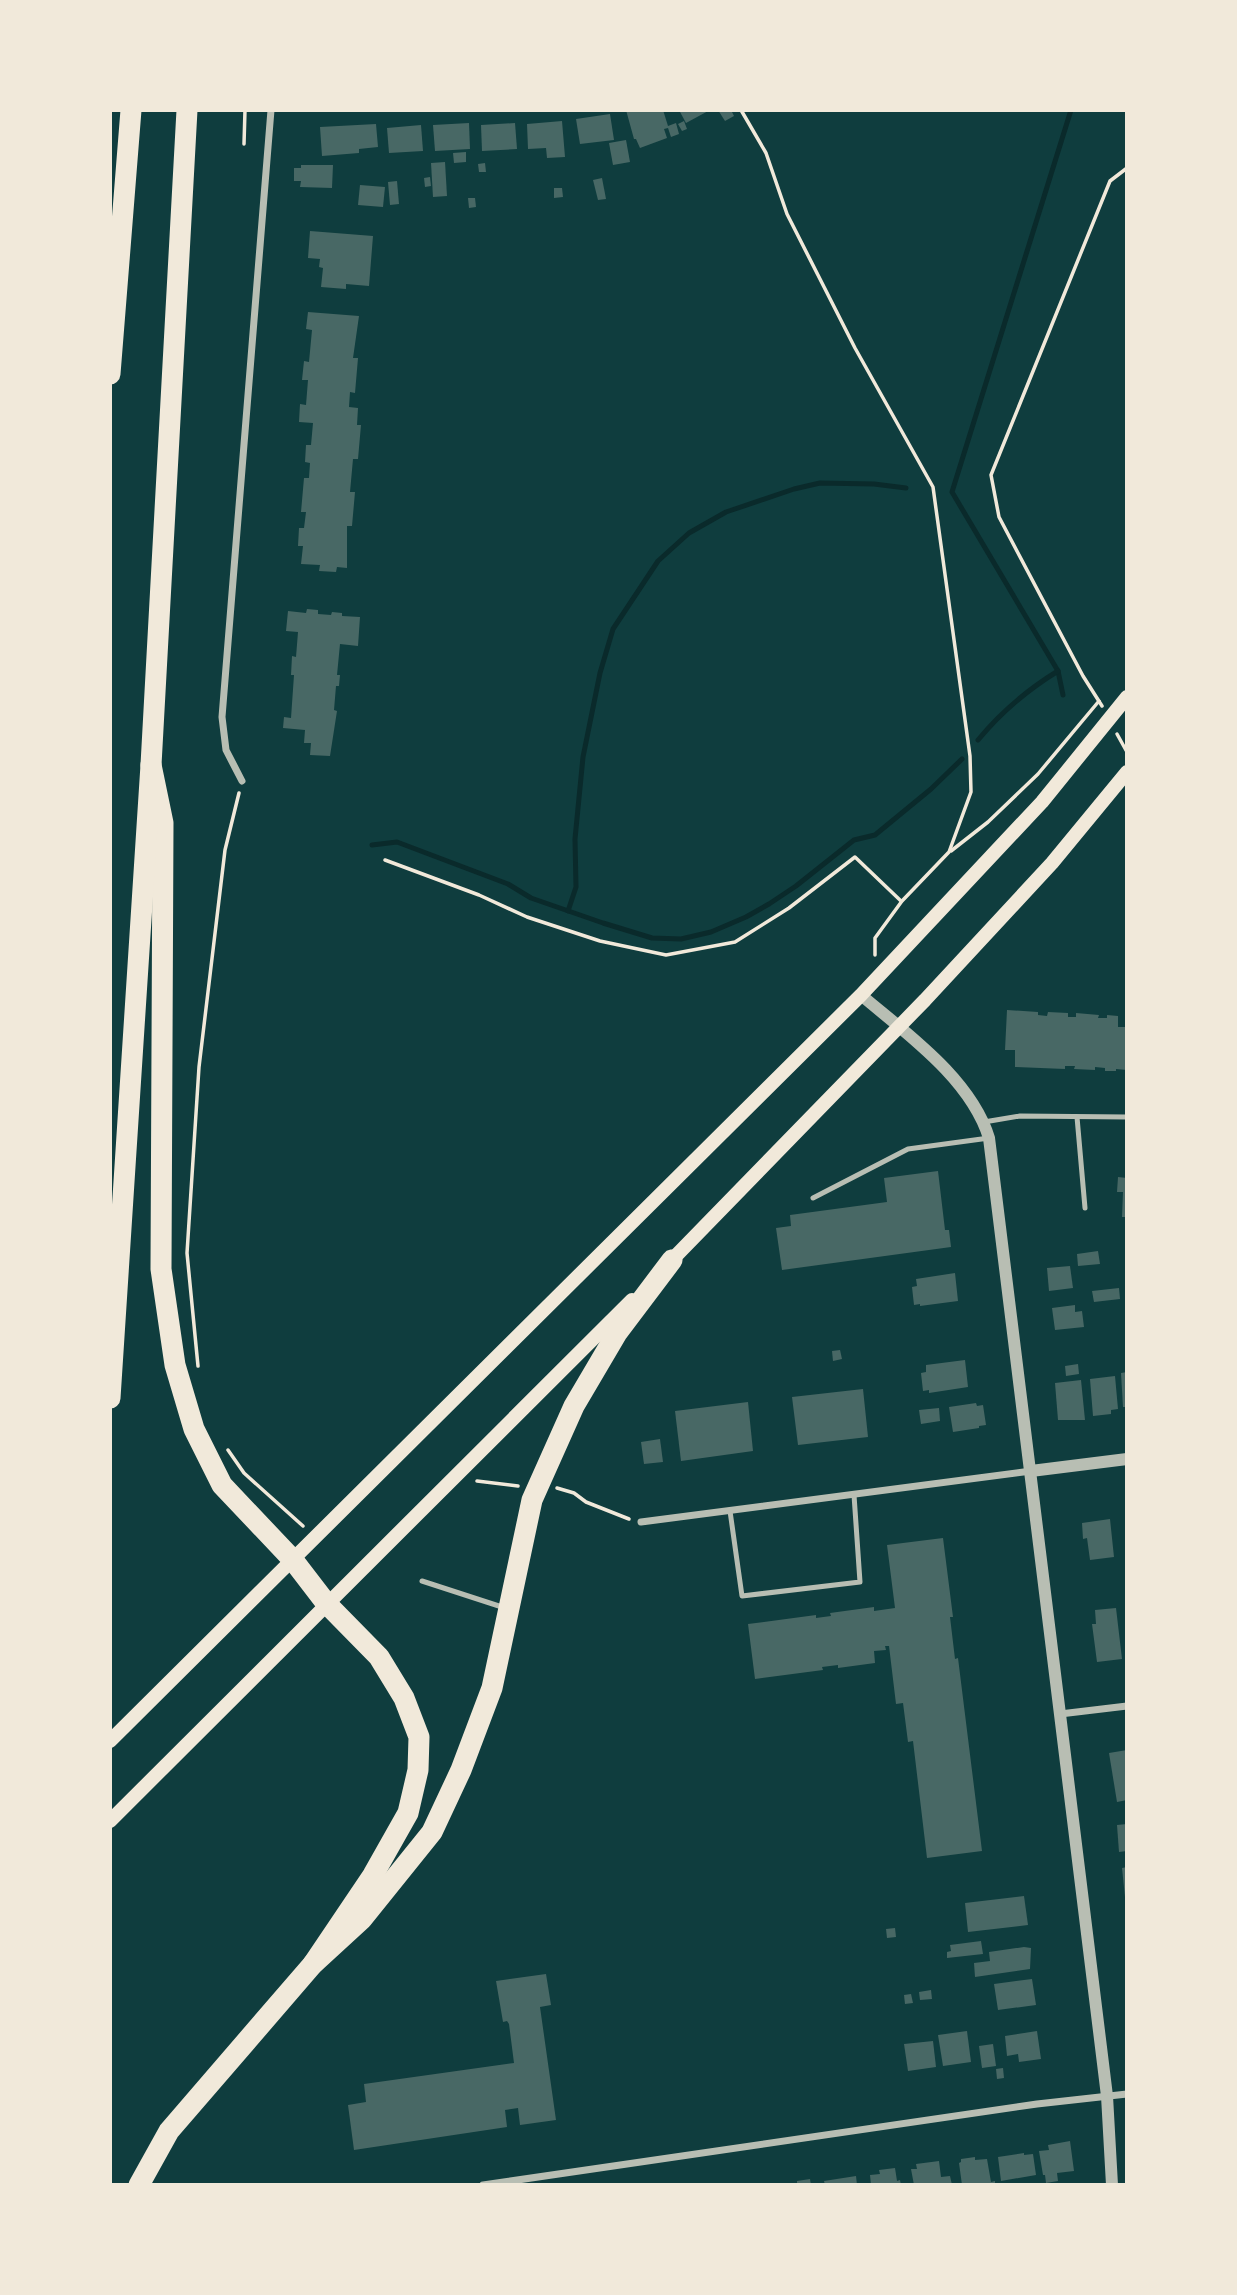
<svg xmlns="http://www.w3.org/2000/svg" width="1237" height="2295" font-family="'Alegreya Sans',sans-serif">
  <rect width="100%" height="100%" fill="#0f3d3e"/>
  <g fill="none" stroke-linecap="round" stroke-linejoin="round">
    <!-- stream -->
    <g stroke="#0a2a2b" stroke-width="5">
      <polyline points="1063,695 1058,671 952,492 1071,110"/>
      <path d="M978,740C1001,712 1027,690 1058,671"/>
      <polyline points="372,845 397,842 508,884 531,898 603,923 652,938 681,939 711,932 746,917 769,904 796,886 854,840 875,835 931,789 962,759"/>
      <polyline points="568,911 576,887 575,839 583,757 600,673 613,629 658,561 689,533 726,512 794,489 820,483 874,484 906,488"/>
    </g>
  </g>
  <!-- building -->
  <g fill="#486865">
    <polygon points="626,110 663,110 668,126 676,123 679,134 671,137 668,128 664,129 667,138 640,148 636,139 634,139"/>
    <polygon points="679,110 710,110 686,123"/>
    <polygon points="718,110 731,110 734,116 725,121"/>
    <polygon points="610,114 614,140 580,144 576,119"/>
    <polygon points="562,121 565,157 547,158 546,148 528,149 527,124"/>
    <polygon points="684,121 687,129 682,131 678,124"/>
    <polygon points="469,123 470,149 435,151 433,125"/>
    <polygon points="515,123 517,149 482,151 481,125"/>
    <polygon points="376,124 378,147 359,149 359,153 322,156 320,127"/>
    <polygon points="421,125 423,151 389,153 387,128"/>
    <polygon points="626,140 630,162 613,165 609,143"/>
    <polygon points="466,152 466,162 454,163 453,153"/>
    <polygon points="445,162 447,196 433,197 431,163"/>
    <polygon points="485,163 486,172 479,172 478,164"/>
    <polygon points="301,165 333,165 332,188 300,187 301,181 294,181 294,168 301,168"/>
    <polygon points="430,177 431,186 425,187 424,178"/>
    <polygon points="602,178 606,199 598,200 593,180"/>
    <polygon points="397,181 399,204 390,205 388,182"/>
    <polygon points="360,185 385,187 383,207 358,205"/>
    <polygon points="554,188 562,188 563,197 554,198"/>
    <polygon points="468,198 475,198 476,207 469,208"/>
    <polygon points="310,231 373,236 369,286 346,284 346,289 321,287 323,268 319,267 320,259 308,258"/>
    <polygon points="308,312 359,316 353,358 358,358 355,393 350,392 349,407 358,408 357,425 361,425 358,459 353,459 350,492 355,492 352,526 347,526 347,568 337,567 336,572 319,571 320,565 301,564 303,546 298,546 299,528 304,528 306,512 301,512 304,478 309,478 310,463 305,462 306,445 311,445 313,423 299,422 300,404 306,405 308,380 302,380 304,361 309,362 312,330 306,329"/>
    <polygon points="307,609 318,610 318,614 331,615 332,612 342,613 342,616 360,617 358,646 340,644 337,675 340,675 339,686 336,686 334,710 337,711 330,756 310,755 311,743 304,743 305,730 283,728 284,717 291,718 294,675 291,675 292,656 296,657 298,632 286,631 288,611 306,613"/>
    <polygon points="1007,1010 1038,1012 1038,1015 1047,1016 1048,1012 1068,1013 1068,1017 1076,1017 1076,1013 1099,1015 1098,1018 1107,1018 1107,1015 1118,1016 1118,1027 1127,1027 1127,1070 1116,1069 1116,1071 1105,1071 1105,1068 1095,1067 1095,1070 1074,1069 1075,1066 1065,1066 1065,1069 1015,1067 1015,1050 1005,1050"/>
    <polygon points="938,1171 945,1230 949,1230 951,1247 782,1270 776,1228 791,1226 790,1215 887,1202 884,1178"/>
    <polygon points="1118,1177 1127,1178 1127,1217 1122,1217 1123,1192 1117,1192"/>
    <polygon points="1098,1251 1100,1264 1078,1266 1077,1254"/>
    <polygon points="1070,1266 1073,1288 1049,1291 1047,1268"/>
    <polygon points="955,1273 958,1301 920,1306 920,1304 914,1305 912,1287 917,1286 916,1279"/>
    <polygon points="1119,1288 1120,1299 1094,1302 1092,1291"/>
    <polygon points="1075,1305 1075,1312 1082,1311 1084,1327 1055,1330 1052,1308"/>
    <polygon points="840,1350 842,1359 833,1361 832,1351"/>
    <polygon points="965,1360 968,1387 929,1393 929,1390 923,1391 921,1373 926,1372 926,1365"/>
    <polygon points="1078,1364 1079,1374 1066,1376 1065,1366"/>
    <polygon points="1127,1372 1127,1407 1123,1407 1121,1373"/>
    <polygon points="1115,1376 1118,1409 1111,1410 1111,1414 1093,1416 1090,1379"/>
    <polygon points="1081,1380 1085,1420 1058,1420 1055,1383"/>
    <polygon points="863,1389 868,1437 798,1445 792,1397"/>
    <polygon points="748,1402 753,1451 681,1461 675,1411"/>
    <polygon points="976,1403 977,1406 983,1405 986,1425 979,1426 979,1428 953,1432 949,1407"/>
    <polygon points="939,1408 940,1421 921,1424 919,1410"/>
    <polygon points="660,1439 663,1462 644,1464 641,1442"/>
    <polygon points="1110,1519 1114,1557 1090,1560 1087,1538 1083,1539 1082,1523"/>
    <polygon points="943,1538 953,1617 950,1617 955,1659 958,1658 982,1851 927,1858 913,1741 908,1742 903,1703 896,1704 889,1646 885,1646 886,1650 874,1651 875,1663 838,1668 838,1665 822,1667 823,1670 755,1679 748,1624 816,1615 816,1618 831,1616 830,1613 874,1607 874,1611 895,1608 887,1545"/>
    <polygon points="1116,1608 1122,1659 1097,1662 1092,1624 1096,1624 1095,1610"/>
    <polygon points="1127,1750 1127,1800 1117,1802 1109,1753"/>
    <polygon points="1127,1824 1127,1851 1119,1852 1117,1825"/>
    <polygon points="1127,1867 1127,1897 1125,1897 1122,1868"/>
    <polygon points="1024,1896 1028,1925 968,1932 965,1903"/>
    <polygon points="895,1928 896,1937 887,1938 886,1929"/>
    <polygon points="981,1941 983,1954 947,1958 947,1952 951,1951 950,1945"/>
    <polygon points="1024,1947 1031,1948 1030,1969 975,1977 974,1963 990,1961 989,1952"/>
    <polygon points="546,1974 551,2005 540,2007 556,2120 520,2125 518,2108 505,2110 507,2127 354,2150 348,2105 366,2102 364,2084 514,2063 509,2024 507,2021 503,2022 496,1981"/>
    <polygon points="1032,1979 1036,2005 998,2010 994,1984"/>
    <polygon points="931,1990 932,1999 920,2000 919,1992"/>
    <polygon points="911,1994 913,2003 905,2004 904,1995"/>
    <polygon points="967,2031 971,2062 943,2066 938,2035"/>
    <polygon points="1037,2031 1041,2059 1019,2062 1018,2054 1007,2056 1005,2036"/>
    <polygon points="933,2041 936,2067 908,2071 904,2044"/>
    <polygon points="993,2044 996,2066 982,2068 979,2046"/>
    <polygon points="1003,2068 1004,2078 997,2079 996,2069"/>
    <polygon points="1070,2141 1074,2171 1057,2173 1058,2181 1046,2183 1045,2175 1043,2175 1039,2151 1049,2150 1048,2145"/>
    <polygon points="1024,2153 1024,2155 1033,2154 1036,2175 1001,2181 998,2157"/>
    <polygon points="975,2157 975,2160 987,2159 991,2182 995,2181 995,2185 962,2185 959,2163 961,2162 961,2159"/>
    <polygon points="939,2161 941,2177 950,2176 952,2185 914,2185 911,2169 917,2169 916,2164"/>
    <polygon points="895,2168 897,2181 900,2180 901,2185 871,2185 870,2175 880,2174 879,2170"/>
    <polygon points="856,2176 857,2185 825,2185 824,2181"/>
    <polygon points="810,2179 811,2185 797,2185 797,2181"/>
  </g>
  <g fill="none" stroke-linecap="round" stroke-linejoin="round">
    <!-- path -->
    <g stroke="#f1e9da" stroke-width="3.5">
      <polyline points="741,110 766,153 787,214 855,348 933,487 970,756 971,792 949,852 902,901 875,938 875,955"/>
      <polyline points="244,144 245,110"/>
      <polyline points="1102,706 1083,676 999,517 991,475 1110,181 1127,168"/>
      <polyline points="1117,734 1127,752"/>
      <polyline points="951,851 988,822 1038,774 1099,701"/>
      <polyline points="385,860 479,895 527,917 600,941 666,955 735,942 789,908 855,857 901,901"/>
      <polyline points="198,1366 187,1253 199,1067 225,850 239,793"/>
      <polyline points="228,1450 244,1473 303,1526"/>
      <polyline points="477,1481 518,1486"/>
      <polyline points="557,1488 574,1493 586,1502 629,1519"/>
    </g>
    <!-- service -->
    <g stroke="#b8beb3" stroke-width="5">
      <polyline points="1077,1117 1085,1208"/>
      <polyline points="984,1122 1020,1116 1127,1117"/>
      <polyline points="813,1198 908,1149 989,1138"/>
      <polyline points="730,1511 742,1596 860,1582 854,1495"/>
      <polyline points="422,1581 502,1607"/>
    </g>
    <!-- minor -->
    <g stroke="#b8beb3" stroke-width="7">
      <polyline points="242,781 226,750 222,717 271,110"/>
      <polyline points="641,1522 1031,1471"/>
      <polyline points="1060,1714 1127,1706"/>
      <polyline points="483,2185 1037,2104 1127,2094"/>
    </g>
    <!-- tertiary -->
    <g stroke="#b8beb3" stroke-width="12">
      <path d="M861,995C907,1034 971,1079 989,1138L1107,2096L1112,2185"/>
      <polyline points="1031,1471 1127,1459"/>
    </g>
    <!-- secondary -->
    <g stroke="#f1e9da" stroke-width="14">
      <polyline points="666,1266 925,1000 1052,863 1127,772"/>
      <polyline points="110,1741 861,995 1042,802 1127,697"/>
      <polyline points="110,1821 632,1300"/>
    </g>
    <!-- motorway -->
    <g stroke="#f1e9da" stroke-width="21">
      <polyline points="110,374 131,110"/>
      <polyline points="151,765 163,823 161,1269 175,1365 194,1429 222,1485 293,1560 326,1603 379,1657 404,1698 419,1737 418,1770 408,1813 373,1875 313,1964"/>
      <polyline points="110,1398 151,765 187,110"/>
      <polyline points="139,2185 169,2131 313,1964 362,1919 432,1832 461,1770 492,1688 532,1500 574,1406 617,1333 672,1260"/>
    </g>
  </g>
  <!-- border -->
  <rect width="1237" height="2295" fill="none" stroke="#f1e9da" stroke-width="224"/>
</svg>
